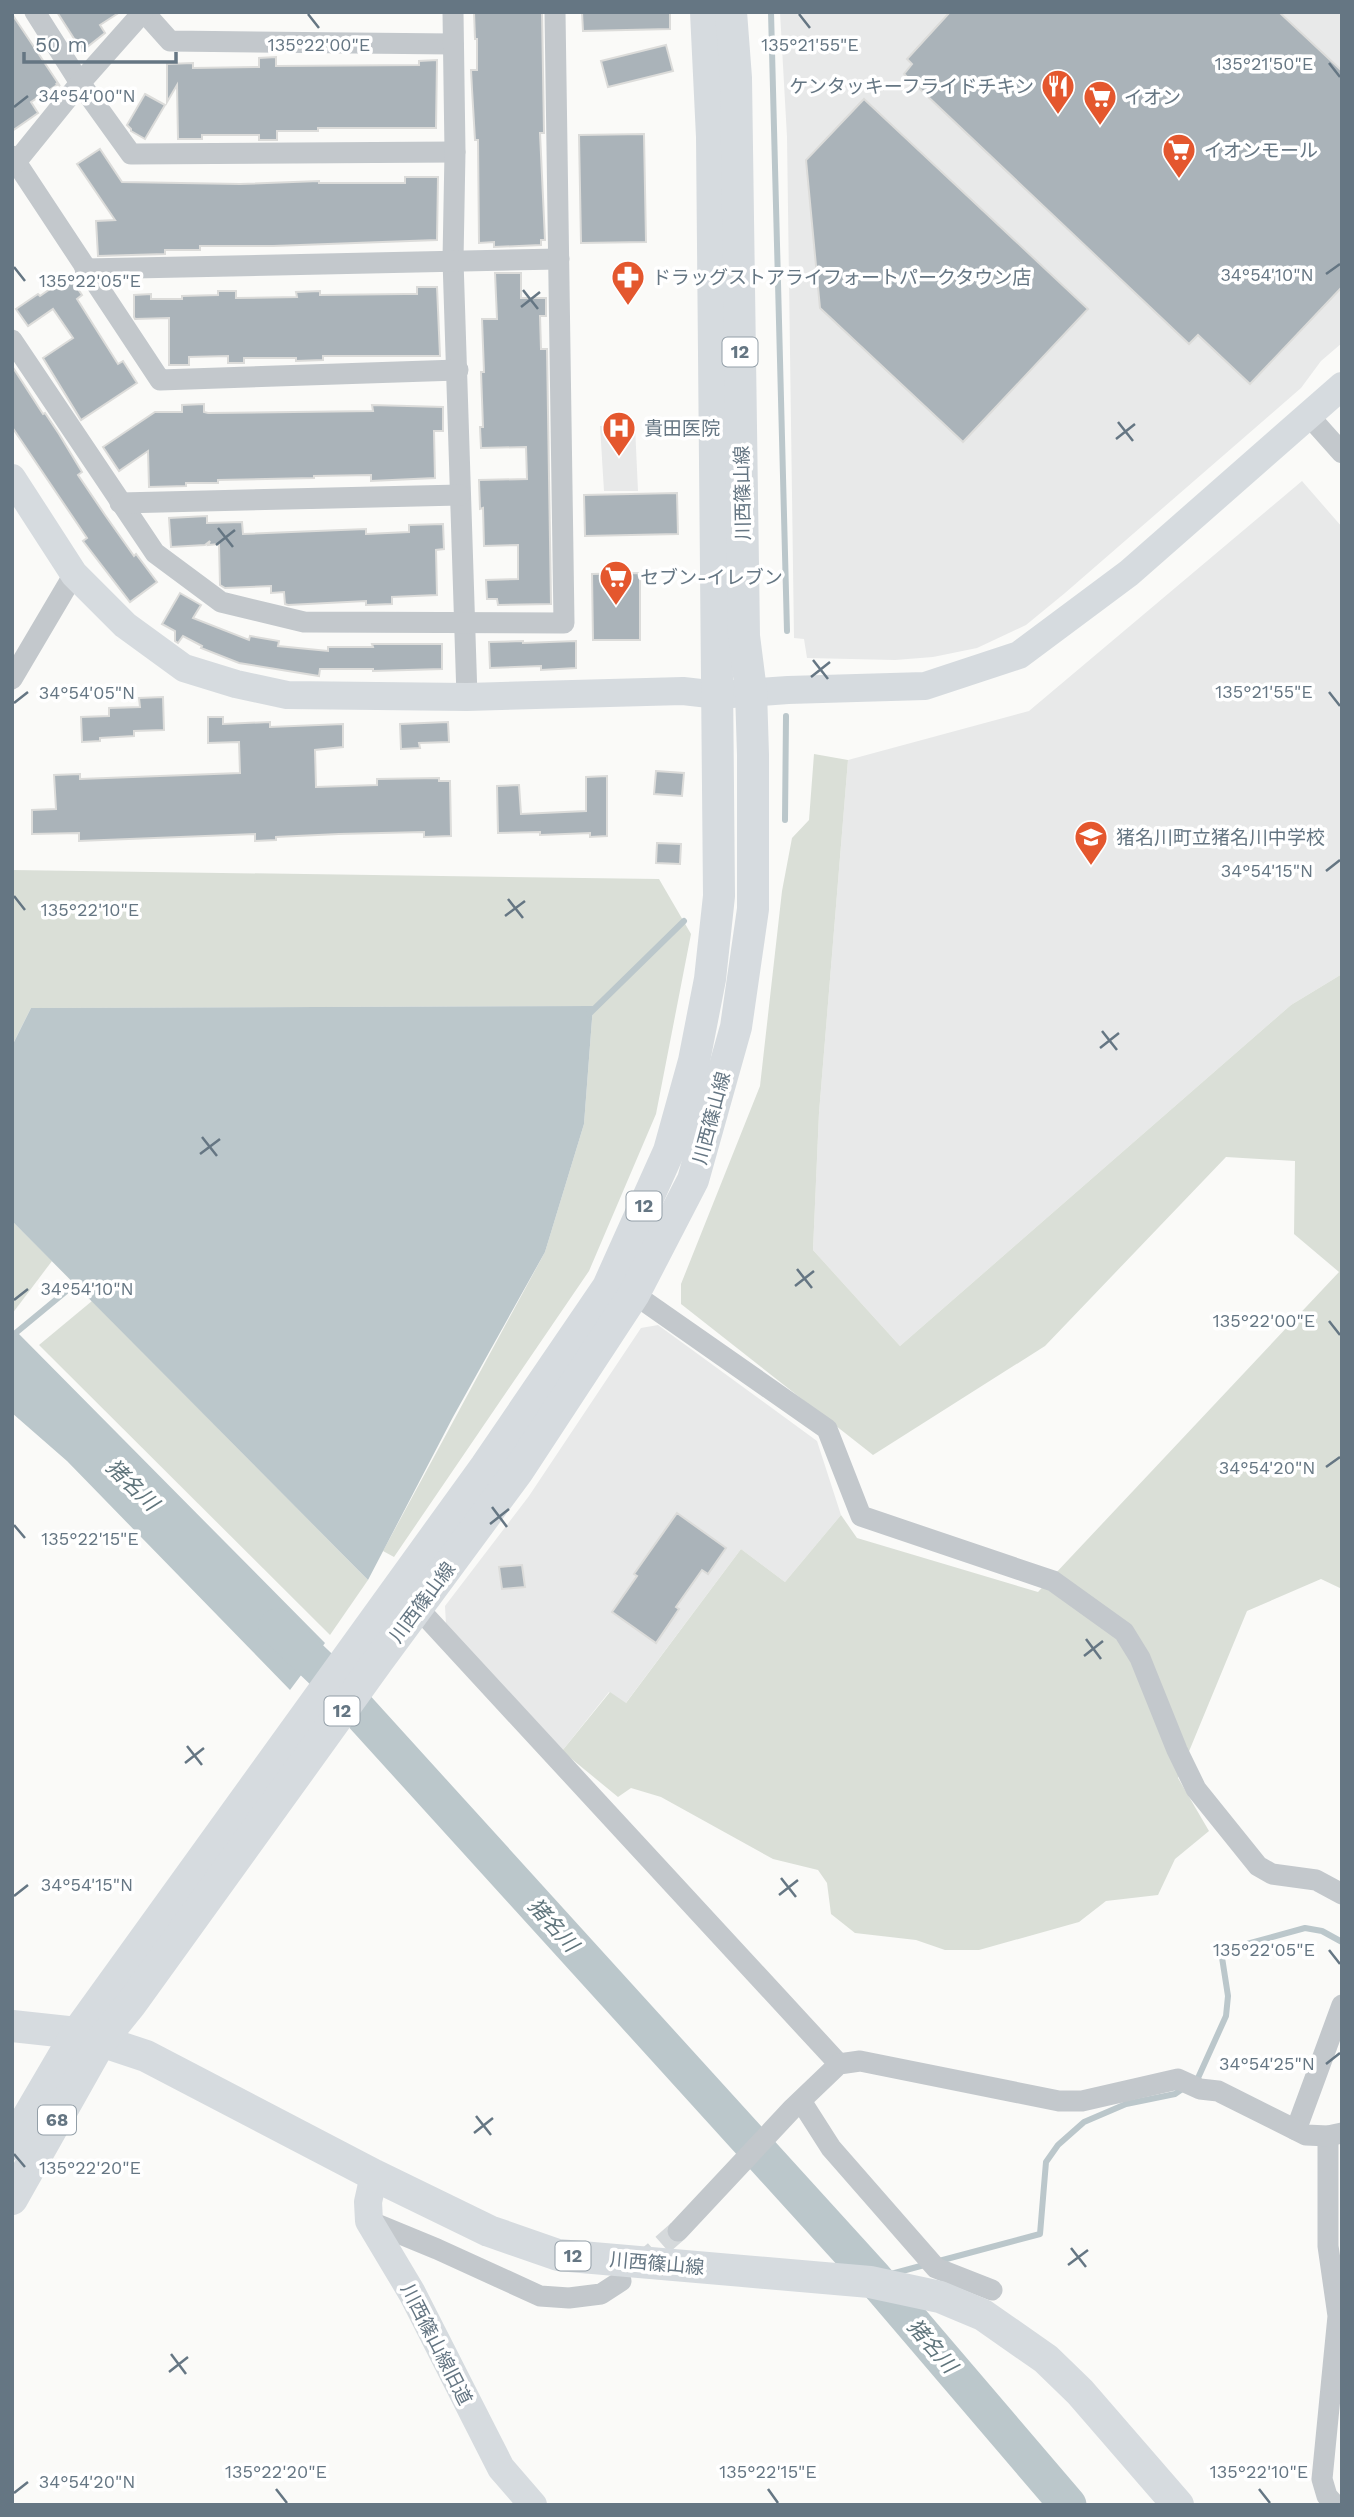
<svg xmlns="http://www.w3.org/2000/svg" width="1354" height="2517" font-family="'Work Sans','Noto Sans JP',sans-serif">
  <rect width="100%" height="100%" fill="#fafaf8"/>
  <!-- built -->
  <g fill="#e8e9e9">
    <polygon points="780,12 1342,12 1342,343 1321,361 1301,388 1065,593 1026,625 977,648 933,657 895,660 807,658 804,639 794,638 787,137"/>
    <polygon points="600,426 635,426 638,491 604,491"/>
    <polygon points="1302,481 1342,527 1342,974 1291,1005 900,1346 813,1250 819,1113 848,760 1029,711"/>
    <polygon points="658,1325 817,1441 841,1515 785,1582 741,1549 625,1704 609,1692 562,1751 446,1625 445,1606 529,1496 641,1328"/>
  </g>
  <!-- green -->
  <g fill="#dadfd7">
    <polygon points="814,754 848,760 819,1113 813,1250 900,1346 1291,1005 1342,974 1342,1589 1321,1579 1247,1611 1178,1778 1209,1831 1175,1859 1158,1895 1106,1901 1079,1922 979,1950 945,1950 916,1940 855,1933 831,1914 827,1883 818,1870 773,1859 661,1797 631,1788 618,1797 562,1751 610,1692 626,1703 741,1549 785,1582 841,1515 857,1538 1038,1592 1339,1272 1294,1234 1295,1161 1226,1157 1045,1346 873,1455 681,1304 681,1284 760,1086 782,891 792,838 809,820"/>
    <polygon points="12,870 659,879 691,934 656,1114 589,1271 394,1557 383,1551 545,1252 584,1124 593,1006 31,1008 12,1046"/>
    <polygon points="12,1221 52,1261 12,1314"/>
    <polygon points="92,1301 368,1580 330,1635 39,1345"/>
  </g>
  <!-- water -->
  <g fill="#bbc7cb">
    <polygon points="593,1006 584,1124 545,1252 453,1417 368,1580 12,1221 12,1046 31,1008"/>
    <polygon points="12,1331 16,1331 325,1643 290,1690 67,1461 12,1413"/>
  </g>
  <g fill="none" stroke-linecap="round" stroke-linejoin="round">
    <!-- stream -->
    <g stroke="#bbc7cb" stroke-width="6">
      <polyline points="771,12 787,631"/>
      <polyline points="785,820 786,716"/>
      <polyline points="589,1014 684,921"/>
      <polyline points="12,1336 81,1279"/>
      <polyline points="939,2261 1040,2234 1046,2162 1058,2145 1084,2122 1126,2104 1175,2094 1198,2078 1226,2016 1228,1996 1221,1951 1305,1928 1322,1931 1342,1942"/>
      <polyline points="891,2274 928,2264"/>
    </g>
    <!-- river -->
    <polyline stroke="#bbc7cb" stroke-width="37" points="277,1627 321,1669 874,2278 1068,2505"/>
  </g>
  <!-- building -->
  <g fill="#aab3b9" stroke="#dcdcda" stroke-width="2">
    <polygon points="57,12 120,12 100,25 105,33 82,51"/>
    <polygon points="474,12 542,12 544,133 540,133 545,240 541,240 541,245 494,247 494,242 479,243 478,140 475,140 472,89 471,70 477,70 477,39 475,39"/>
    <polygon points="582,12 670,12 670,29 583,31"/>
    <polygon points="950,12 1279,12 1342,71 1342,287 1250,384 1198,335 1189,344 904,74 912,64 907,59"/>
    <polygon points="12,14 60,86 56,83 57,85 31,102 38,113 12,131"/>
    <polygon points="666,45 673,71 608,87 601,61"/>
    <polygon points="276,57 276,66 419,65 419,61 437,60 436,128 318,128 318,131 277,131 277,140 259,140 259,135 202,135 202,139 178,139 177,85 167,102 167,64 193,63 193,68 259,67 259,58"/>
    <polygon points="145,94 165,105 145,139 131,131 131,129 127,125"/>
    <polygon points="864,99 1088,309 963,442 820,308 806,160"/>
    <polygon points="644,134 646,242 581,243 579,135"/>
    <polygon points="100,149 122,182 240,184 319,181 319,183 405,183 405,177 438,177 437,240 273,246 200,246 200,250 165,250 165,254 98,256 96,221 115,220 77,164"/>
    <polygon points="495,273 521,273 521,298 546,298 546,316 540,316 541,349 547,349 551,604 498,605 497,599 487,599 486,580 518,579 518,545 484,546 483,508 480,509 479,480 527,479 526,447 481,448 480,427 483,427 481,372 484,372 482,319 497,319"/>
    <polygon points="69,276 82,295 77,299 118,364 123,361 137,383 81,420 43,358 73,338 53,309 28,326 16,309 38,294 40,296"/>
    <polygon points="417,287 437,287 440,356 323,356 323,360 296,361 296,358 244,358 244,363 228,363 228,356 189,357 189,365 169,365 169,318 135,319 134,317 134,295 151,294 151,299 182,299 182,296 218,295 218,291 236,291 236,298 297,297 296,292 320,291 320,295 405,294 417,294"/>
    <polygon points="12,366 43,414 45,413 59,434 82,472 78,475 105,515 134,556 136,554 157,582 130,602 83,541 87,538 12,427"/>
    <polygon points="204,404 204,412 208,413 373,411 372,405 443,407 443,431 434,431 435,478 371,481 371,475 314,476 314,478 218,480 218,483 186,483 186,486 149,487 148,451 119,471 103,447 155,412 182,412 182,405"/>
    <polygon points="677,493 678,534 585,536 584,495"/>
    <polygon points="207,516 207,523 242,522 243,534 366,529 366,534 409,532 409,525 443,524 444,549 436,550 437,595 392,597 392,604 366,605 366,601 288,605 285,604 284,592 271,593 271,586 225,588 220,585 219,544 208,545 210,541 205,545 171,547 169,518"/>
    <polygon points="640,573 640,640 593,640 592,574"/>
    <polygon points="180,593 201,605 193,618 249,640 250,636 279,641 278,646 328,651 328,647 373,647 372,644 442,644 442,669 373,671 373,669 320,669 319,676 239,663 201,648 202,646 183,636 178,643 175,641 175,631 162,624"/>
    <polygon points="523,641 523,643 576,641 576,668 541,670 541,666 490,668 489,642"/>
    <polygon points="163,697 164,730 134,731 134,736 100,738 100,741 82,742 81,717 109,716 109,708 140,707 139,698"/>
    <polygon points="208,717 223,717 223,724 270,722 270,727 343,724 343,747 315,750 316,787 377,785 377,779 439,778 439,781 450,781 451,836 424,837 424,832 339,834 276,837 276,840 255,841 255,834 79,841 79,833 32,834 32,810 56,809 54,775 80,774 80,779 240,773 239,742 208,743"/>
    <polygon points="448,722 449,742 419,743 420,748 401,749 400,724"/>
    <polygon points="656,771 684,773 682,796 654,794"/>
    <polygon points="607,776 607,836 590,837 590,833 540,835 540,832 498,833 497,786 519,785 521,814 586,811 586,777"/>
    <polygon points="657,843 681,844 680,864 656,863"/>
    <polygon points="677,1513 726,1548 708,1574 702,1570 676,1607 679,1609 656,1643 612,1612 637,1576 634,1574"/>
    <polygon points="522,1565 525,1587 502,1589 499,1567"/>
  </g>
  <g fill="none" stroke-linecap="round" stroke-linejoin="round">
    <!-- street-tunnel -->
    <polyline stroke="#d5d9db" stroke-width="21" stroke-dasharray="21 10" stroke-linecap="butt" points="639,2265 678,2231"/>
    <!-- street -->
    <g stroke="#c3c8cc" stroke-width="21">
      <polyline points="35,12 80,83 131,154 455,152"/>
      <polyline points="144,12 170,41 453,44"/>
      <polyline points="453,12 455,152 453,260 467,697"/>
      <polyline points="12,156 160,380 458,370"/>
      <polyline points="12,167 80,83 143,12"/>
      <polyline points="85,269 559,259"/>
      <polyline points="12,340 155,553 221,602 304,622 564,623 555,12"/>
      <polyline points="1309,416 1342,453"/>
      <polyline points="120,503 460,495"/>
      <polyline points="12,679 74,574"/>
      <polyline points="634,1294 827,1429 861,1516 1053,1581 1124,1632 1140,1658 1177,1750 1196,1789 1258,1866 1272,1874 1316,1880 1342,1894"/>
      <polyline points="418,1608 839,2064"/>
      <polyline points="801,2101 831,2148 936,2268 992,2290"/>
      <polyline points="1296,2130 1342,2005"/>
      <polyline points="1328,2136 1328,2246 1338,2316 1322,2479 1327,2496 1335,2505"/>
      <polyline points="369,2221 437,2249 540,2296 569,2298 601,2294 621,2281"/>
      <polyline points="678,2231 793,2108 839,2064 860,2061 1059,2101 1082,2101 1178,2079 1200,2089 1218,2091 1306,2135 1328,2136 1342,2133"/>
    </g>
    <!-- secondary -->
    <g stroke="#d6dbdf" stroke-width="28">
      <polyline points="12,478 74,574 125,625 184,668 236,684 287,695 467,697 683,691 718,695 788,690 925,686 1019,655 1129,573 1342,386"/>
      <polyline points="374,2175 368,2202 369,2221 412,2293 501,2468 533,2505"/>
    </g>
    <!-- primary -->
    <g stroke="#d6dbdf" stroke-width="32">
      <polyline points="12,2026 77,2033 146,2056 374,2175 489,2231 558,2255 870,2282 940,2297 983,2315 1046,2359 1080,2392 1178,2505"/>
      <polyline points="12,2144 77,2033 486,1466 608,1287 669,1151 694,1061 710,979 719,896 712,137 706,12"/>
      <polyline points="12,2199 101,2041 131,2004 378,1661 518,1471 634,1294 693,1180 736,1027 753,909 753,755 751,691 744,636 736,78 731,12"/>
    </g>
  </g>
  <!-- ticks -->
  <path fill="none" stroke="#657683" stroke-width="2.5" d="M308,14L319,28M799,14L810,28M1329,63L1340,77M14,107L28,96M14,267L25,281M1326,274L1340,264M523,290L538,309M521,307L540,292M1118,422L1133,441M1116,439L1135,424M218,528L233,547M216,545L235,530M813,660L828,679M811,677L830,662M1329,692L1340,706M14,703L28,692M1326,871L1340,860M14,896L25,910M508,899L523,918M505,916L525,901M1102,1031L1117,1050M1100,1048L1119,1033M202,1137L217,1156M200,1154L220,1139M797,1269L812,1288M795,1286L814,1271M14,1300L28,1289M1329,1321L1340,1335M1326,1467L1340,1457M492,1507L507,1527M490,1524L509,1509M14,1525L25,1538M1086,1639L1101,1659M1084,1656L1103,1641M187,1746L202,1765M185,1763L204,1748M781,1878L796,1897M779,1895L798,1880M14,1896L28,1885M1329,1950L1340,1964M1326,2064L1340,2053M476,2116L491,2135M474,2133L493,2118M14,2154L25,2167M1071,2248L1086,2267M1068,2265L1088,2250M171,2354L186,2374M169,2372L188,2357M276,2489L287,2503M768,2489L778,2503M1259,2489L1270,2503M14,2493L28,2482"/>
  <!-- icons -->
  <defs>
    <symbol id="restaurant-pin" viewBox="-11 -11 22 30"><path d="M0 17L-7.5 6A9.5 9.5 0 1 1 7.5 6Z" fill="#e4572e" stroke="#fff"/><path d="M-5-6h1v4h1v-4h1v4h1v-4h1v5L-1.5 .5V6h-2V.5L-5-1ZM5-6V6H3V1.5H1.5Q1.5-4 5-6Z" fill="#fff"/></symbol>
    <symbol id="supermarket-pin" viewBox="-11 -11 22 30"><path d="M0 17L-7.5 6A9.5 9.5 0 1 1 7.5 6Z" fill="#e4572e" stroke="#fff"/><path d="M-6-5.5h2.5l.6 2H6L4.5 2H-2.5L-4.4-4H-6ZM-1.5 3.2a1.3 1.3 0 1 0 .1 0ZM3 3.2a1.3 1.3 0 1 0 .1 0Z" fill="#fff"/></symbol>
    <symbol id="pharmacy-pin" viewBox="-11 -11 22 30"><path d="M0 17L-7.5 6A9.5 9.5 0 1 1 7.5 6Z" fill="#e4572e" stroke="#fff"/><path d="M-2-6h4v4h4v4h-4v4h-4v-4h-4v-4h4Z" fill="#fff"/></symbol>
    <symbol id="hospital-pin" viewBox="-11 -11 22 30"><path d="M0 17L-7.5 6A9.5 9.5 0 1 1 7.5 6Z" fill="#e4572e" stroke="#fff"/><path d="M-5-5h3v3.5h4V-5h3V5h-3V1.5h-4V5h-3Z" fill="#fff"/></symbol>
    <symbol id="school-pin" viewBox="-11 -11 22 30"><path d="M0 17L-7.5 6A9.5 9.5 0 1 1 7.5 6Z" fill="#e4572e" stroke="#fff"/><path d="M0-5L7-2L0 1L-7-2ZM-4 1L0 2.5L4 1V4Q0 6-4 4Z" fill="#fff"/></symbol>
  </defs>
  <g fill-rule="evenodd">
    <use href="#restaurant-pin" x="1039" y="67" width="38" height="52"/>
    <use href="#supermarket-pin" x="1081" y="78" width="38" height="52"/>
    <use href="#supermarket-pin" x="1160" y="131" width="38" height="52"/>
    <use href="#pharmacy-pin" x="609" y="258" width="38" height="52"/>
    <use href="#hospital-pin" x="600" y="409" width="38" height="52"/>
    <use href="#supermarket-pin" x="597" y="558" width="38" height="52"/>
    <use href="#school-pin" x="1072" y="818" width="38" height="52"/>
  </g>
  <g text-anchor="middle" stroke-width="7" stroke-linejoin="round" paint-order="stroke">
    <!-- shield labels -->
    <g fill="#fff" stroke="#939fa8" stroke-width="2">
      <rect x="722.5" y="337.5" width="35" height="29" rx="5"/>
      <rect x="626.5" y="1191.5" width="35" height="29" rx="5"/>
      <rect x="324.5" y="1696.5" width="35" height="29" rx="5"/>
      <rect x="38" y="2105.5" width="38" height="29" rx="5"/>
      <rect x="555.5" y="2241.5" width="35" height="29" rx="5"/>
    </g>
    <g font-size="18" font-weight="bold" fill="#657683">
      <text x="740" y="358">12</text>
      <text x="644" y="1212">12</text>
      <text x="342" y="1717">12</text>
      <text x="57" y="2126">68</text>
      <text x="573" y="2262">12</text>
    </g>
    <!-- poi labels -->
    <g font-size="19" fill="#657683" stroke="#fff" text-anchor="start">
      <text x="1034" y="93" text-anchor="end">ケンタッキーフライドチキン</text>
      <text x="1124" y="104">イオン</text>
      <text x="1204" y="157">イオンモール</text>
      <text x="652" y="284">ドラッグストアライフォートパークタウン店</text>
      <text x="644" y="435">貴田医院</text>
      <text x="640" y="584">セブン-イレブン</text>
      <text x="1116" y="844">猪名川町立猪名川中学校</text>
    </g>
    <!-- street labels -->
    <g font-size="19" fill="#657683" stroke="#fff">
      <text transform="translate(742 493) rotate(-91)" y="7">川西篠山線</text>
      <text transform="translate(711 1118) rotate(-75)" y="7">川西篠山線</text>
      <text transform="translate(422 1602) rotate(-53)" y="7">川西篠山線</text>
      <text transform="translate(657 2263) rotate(5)" y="7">川西篠山線</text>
      <text transform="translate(437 2344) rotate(63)" y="7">川西篠山線旧道</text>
    </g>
    <!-- water labels -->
    <g font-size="21" font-style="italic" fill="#60757c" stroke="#fff">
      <text transform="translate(132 1485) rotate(44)" y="7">猪名川</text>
      <text transform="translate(553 1925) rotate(48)" y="7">猪名川</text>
      <text transform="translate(932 2346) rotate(49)" y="7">猪名川</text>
    </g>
  </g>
  <g font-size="18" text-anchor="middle" fill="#657683" stroke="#fff" stroke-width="7" stroke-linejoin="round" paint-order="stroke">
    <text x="319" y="51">135°22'00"E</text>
    <text x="810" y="51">135°21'55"E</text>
    <text x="1264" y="70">135°21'50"E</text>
    <text x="87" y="102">34°54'00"N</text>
    <text x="1267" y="281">34°54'10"N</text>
    <text x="90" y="287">135°22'05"E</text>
    <text x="1264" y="698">135°21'55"E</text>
    <text x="87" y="699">34°54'05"N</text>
    <text x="1267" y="877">34°54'15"N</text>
    <text x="90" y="916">135°22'10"E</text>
    <text x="87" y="1295">34°54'10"N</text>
    <text x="1264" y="1327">135°22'00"E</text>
    <text x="1267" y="1474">34°54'20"N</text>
    <text x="90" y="1545">135°22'15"E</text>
    <text x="87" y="1891">34°54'15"N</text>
    <text x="1264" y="1956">135°22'05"E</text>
    <text x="1267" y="2070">34°54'25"N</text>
    <text x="90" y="2174">135°22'20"E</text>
    <text x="276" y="2478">135°22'20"E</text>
    <text x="768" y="2478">135°22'15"E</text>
    <text x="1259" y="2478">135°22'10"E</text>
    <text x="87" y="2488">34°54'20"N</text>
  </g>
  <!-- border -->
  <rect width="1354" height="2517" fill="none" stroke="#657683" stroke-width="28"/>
  <!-- scale -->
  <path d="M24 52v10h152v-10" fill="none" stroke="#657683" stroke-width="3.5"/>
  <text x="35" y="52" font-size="21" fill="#657683" stroke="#ffffff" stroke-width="5" paint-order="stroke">50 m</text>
</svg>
